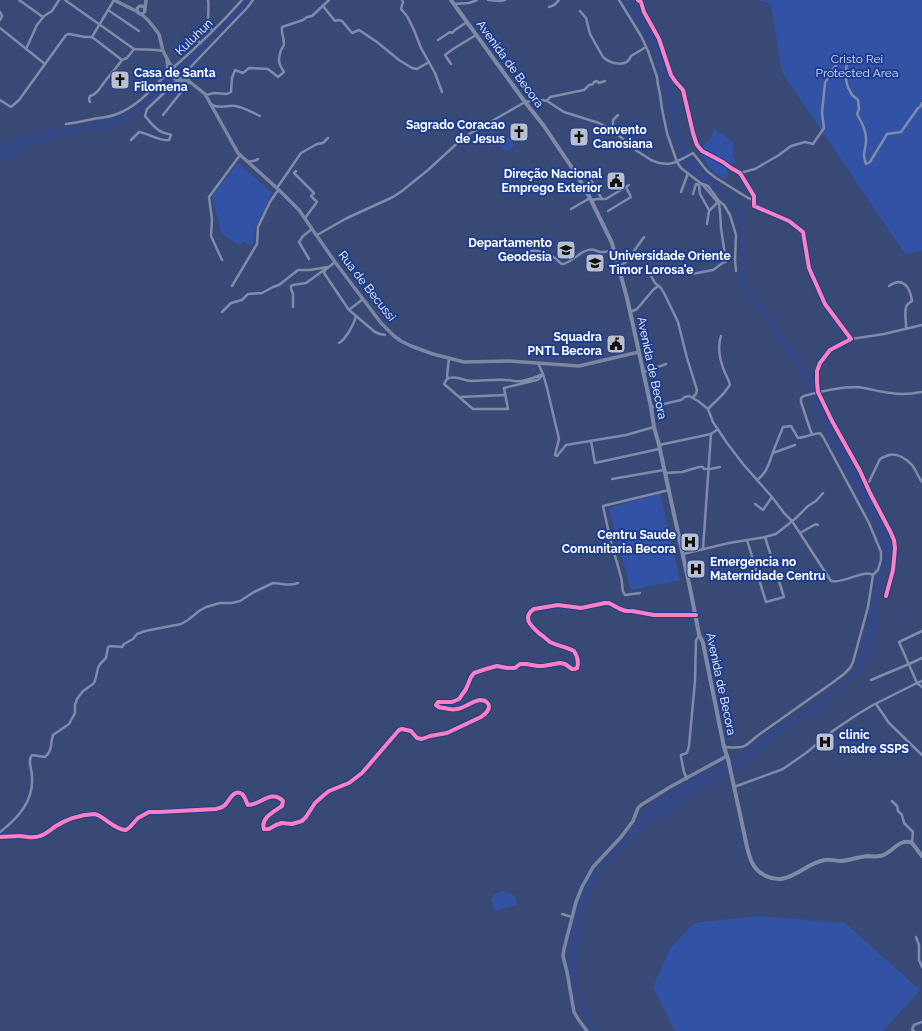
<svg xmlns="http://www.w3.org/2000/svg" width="922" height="1031" font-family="Raleway,sans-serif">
  <rect width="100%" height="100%" fill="#384975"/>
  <!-- green -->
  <g fill="#3253a5">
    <polygon points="759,0 922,0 922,251 905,254 782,72 771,4"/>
    <path d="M713,128L723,134L729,140L733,141V156L736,161L726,167L728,175L724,179L710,168L701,154V146C710,141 713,138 713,128Z"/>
    <polygon points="507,136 515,145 506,152 498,143"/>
    <polygon points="238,163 272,193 254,232 253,243 251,246 243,241 240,246 222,234 212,196"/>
    <polygon points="660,493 680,580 631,590 609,508"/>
    <polygon points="502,891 514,895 517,905 495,911 491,900 495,894"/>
    <polygon points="758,916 845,923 920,990 883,1031 675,1031 653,987 670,949 694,923"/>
  </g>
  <!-- water -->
  <g fill="#334884">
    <polygon points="245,0 251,0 249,4 165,91 151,103 111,130 72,133 34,146 0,162 0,146 4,143 22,136 37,136 54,126 70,128 119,116 133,110 148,98 176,66 185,61 203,42 209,40 211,38 211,36"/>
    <polygon points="625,0 633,0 655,40 667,70 670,85 678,107 680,125 686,147 697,164 712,178 742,209 746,230 746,254 745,270 749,288 804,365 821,411 837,440 845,449 855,463 870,498 882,518 889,532 892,551 885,570 881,587 878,609 879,625 875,644 870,658 862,671 841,691 828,700 819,714 814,716 806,717 780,735 750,760 716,783 698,790 681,806 663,815 631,841 603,870 591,888 581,932 578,949 577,981 581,998 591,1015 597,1031 593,1031 582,1011 579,1000 574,993 570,984 567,969 567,952 575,915 585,882 615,850 633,826 648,808 667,793 737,755 841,684 855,671 865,634 877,574 885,556 877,531 827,439 822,426 814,408 805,386 793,361 777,340 769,324 757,309 739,282 739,255 740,227 738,212 725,199 708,185 689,173 679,155 674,130 653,51"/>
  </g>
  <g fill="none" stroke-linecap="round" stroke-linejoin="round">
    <!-- stream -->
    <polyline stroke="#334884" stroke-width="1" points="877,613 912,617 922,620"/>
    <!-- street -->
    <g stroke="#7f8ba8" stroke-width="2.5">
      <polyline points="19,0 43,17"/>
      <polyline points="65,0 134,49 127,58 122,60 92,37"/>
      <path d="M208,0C210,10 205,22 212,31"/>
      <polyline points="402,0 403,2 401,9 407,16 414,30 421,48 435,73 442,92"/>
      <polyline points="488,0 500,1 505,0"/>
      <polyline points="619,0 641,36 648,51 657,77 658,85 660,94 662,109 667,133 677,162 681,168 703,185 719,204 720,212 721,228 726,262 724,262 713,270 692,274"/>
      <polyline points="638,0 641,2 644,12 659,39 671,75 675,81 683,90 693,133 697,145 702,151 723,162 731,168 740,173 754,196 754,206 789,221 803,232 809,268 825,304 851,339 830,350 820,363 817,371 817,382 818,392 832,421 860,471 870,493 890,531 894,540 895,548 893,570 886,596"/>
      <polyline points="454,4 469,3 477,0"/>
      <polyline points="323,6 335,21 339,20 342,21 352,33 359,30 377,42 399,60 412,68 417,69 429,62"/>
      <polyline points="549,7 554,5 559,0"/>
      <polyline points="108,10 139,31"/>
      <path d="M580,11L586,18L590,34L603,57C611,64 627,68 631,56L646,47"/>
      <polyline points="0,12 2,16 0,20"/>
      <polyline points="0,28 45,64"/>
      <polyline points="191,36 201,43"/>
      <polyline points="438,40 450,32 452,33 455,30 467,22"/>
      <polyline points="26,49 37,25 44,16 52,11 59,0"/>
      <path d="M134,49C144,50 153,49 163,51"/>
      <polyline points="451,64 445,55 453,49 476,35"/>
      <polyline points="111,74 119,81"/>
      <polyline points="182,76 247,8 253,0"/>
      <path d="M206,95L214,93L227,94L231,92L232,78L235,70L243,73L249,68L268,69L278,77L284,72C278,63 278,60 281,50C282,48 284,46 284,44C284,38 281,33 282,27L303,20L307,17L312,16L329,0"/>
      <path d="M0,100C4,102 7,105 11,107L19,100L66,35L69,34L85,37H92L114,0"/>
      <polyline points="547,101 550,97 584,90 589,85 593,84 594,82 597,81 599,83 605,81"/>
      <path d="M90,102L89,99L90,96C98,94 101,86 106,80C111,74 117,67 122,60"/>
      <path d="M212,105C221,109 227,105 235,106C244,107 253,113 260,116"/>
      <polyline points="163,115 189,82"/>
      <path d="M66,124C75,123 84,121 93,119C101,118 110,117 117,114C142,104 155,84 174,67C198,46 221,24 242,0"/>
      <polyline points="611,129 613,125 613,120 618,115"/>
      <path d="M131,140L139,132C148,133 160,142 169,140L171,135C168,133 165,134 162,132C156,130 149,121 145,116L147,109L182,76"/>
      <path d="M248,162C251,160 255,162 258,159"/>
      <polyline points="296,171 294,173 314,193 311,196 317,202 305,218"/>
      <path d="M740,173L755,169L779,155L791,146L805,142L813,144L824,128L822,113L825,83L833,69L840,60L844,59L847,63C845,73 845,84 851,93C852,96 856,98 858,100L859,109L857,114C861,121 866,129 866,138C867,149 861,151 866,164L870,162L887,134L901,132L918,108L920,107L922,103"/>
      <polyline points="588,175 602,199"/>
      <polyline points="702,184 708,186 719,201 724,205 730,215 736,235 735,260 736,271"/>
      <polyline points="277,188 301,153 317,144 323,143 328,138"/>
      <polyline points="681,192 688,173"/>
      <polyline points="693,194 696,184 699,185 700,194 709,210"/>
      <polyline points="591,200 598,199 606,199 629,185"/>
      <polyline points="571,209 590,198"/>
      <polyline points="608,211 631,197 626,187"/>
      <polyline points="707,224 709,211 719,201"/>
      <polyline points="317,235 347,218 393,197 402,191 428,170 464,137 525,102 542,100 547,101 564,112 599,123 611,129 637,151 651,160 659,163 668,164 673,163 684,158 693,153 707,171 716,178 748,198 754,200"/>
      <path d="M531,251C539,250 548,253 555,258C557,259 559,263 562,264C566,265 578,255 583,252C595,246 595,253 604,252C607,252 611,250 613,249"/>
      <polyline points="309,259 299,242 303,236 312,229"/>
      <polyline points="222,260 211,236 212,220 209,197 240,155"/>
      <polyline points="335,262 325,270 324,273 349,310"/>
      <polyline points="619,266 626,262 644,237"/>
      <polyline points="647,269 655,283 661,288 665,295 678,322 687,358 697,390 696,394 693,397"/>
      <polyline points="232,286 257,244 258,227 270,202 276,193 279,190"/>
      <path d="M889,286C903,276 910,287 912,301C910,302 908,304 907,305C903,311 907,323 906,329"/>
      <polyline points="363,299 349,310 375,332 380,334 385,335"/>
      <polyline points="293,307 293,294 291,289 291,286 293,285 306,283 324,270"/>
      <polyline points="222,312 231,303 242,300 248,294 262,293 273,287 279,285 298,270 310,270 328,267"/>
      <polyline points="630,312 637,309 653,290 658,286"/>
      <polyline points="851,339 884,334 922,325"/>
      <path d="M339,343C346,339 354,324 356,316"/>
      <polyline points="538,363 543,374 547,388 559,439 555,455"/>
      <polyline points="644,372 666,364"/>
      <path d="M543,374L539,379L537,380L504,388L508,409H473L444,384L447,379C455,375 462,380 471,381C483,381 495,379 506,380C512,380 516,382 522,381C529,380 536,377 543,374Z"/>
      <polyline points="448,378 447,376 449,358 447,376 448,378"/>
      <polyline points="460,397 505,395"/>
      <path d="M651,407L681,400L685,397L689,396L698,401L708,409L713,422L727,443L743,464L772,497L784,513L792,521L831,581C844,584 863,569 873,575"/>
      <path d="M708,409L724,393L730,385C729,380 727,377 725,373C720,361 717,348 721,336"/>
      <path d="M812,434L810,429L801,402V398L804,396C822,391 838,387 857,387C868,388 879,392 891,393C901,395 911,394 922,392"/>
      <polyline points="591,441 595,463 659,449"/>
      <polyline points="659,445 711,434 718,429"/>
      <polyline points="773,453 795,445"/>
      <polyline points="555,455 557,456 566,445 626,435 654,427"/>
      <polyline points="665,473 682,472 699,467 703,467 704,469 710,469 720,467"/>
      <polyline points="612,479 664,470"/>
      <path d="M865,483L869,482L880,459C883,457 886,456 889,455C897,453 907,459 912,465C916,470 918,477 922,482"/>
      <polyline points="755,504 763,510 772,497"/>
      <polyline points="800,533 816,524 818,525"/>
      <polyline points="747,540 766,602 784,597 765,537"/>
      <path d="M611,543C615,555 618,566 621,577C623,584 621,590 625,595L640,593"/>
      <polyline points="605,546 611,543 603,506 669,490"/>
      <polyline points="703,549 711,434"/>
      <polyline points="683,554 729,543 765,537 776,534 796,518 808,506 816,501 823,493"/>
      <polyline points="922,631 899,642 917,683 922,681"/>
      <polyline points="871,680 909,664 922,658"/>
      <polyline points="876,704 889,723 922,755"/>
      <path d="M724,747C744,748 743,749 757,736L832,683L844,674L850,668L853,662L868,607L873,575L878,570L881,560V552L869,523L823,437L820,433C812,434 806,437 798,438L791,426L783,427C780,435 776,444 773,452C769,463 767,473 757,480"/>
      <polyline points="687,779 684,772 681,757 681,755 687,753 689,746 695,681 696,641 699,635"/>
      <polyline points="734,787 783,769 806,753 834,730 858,714 873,705 917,683 922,687"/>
      <polyline points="892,801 897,806 898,811 902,815 904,823 913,832 912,843"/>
      <path d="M0,832C18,818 34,801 32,776C32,769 27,761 32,755L45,757C53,750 50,744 53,735L69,724L75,713V705L77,699L83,691L93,684L95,681L98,668L100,664L106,658L108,647L111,646L122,647L124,644L133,639L137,634L145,631L181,624L188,620L199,611L206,607L220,603H232L240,601L254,592L273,583C283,583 287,587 298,583"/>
      <path d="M0,837C6,837 12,836 19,836C26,836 33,839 40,836C46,834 50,830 56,826C67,819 80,815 94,814C102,814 114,830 126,830L130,827L138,818L149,812H159L216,809C219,808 222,808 225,805C229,801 234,788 242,794C245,796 246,802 248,805C261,805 271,789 283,801L282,806C275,811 260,818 264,829H269L276,825L282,823L292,824L302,821L306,817L315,803L324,795L329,791L349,783L362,773L399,730L402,729L411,731L417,738L422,739L430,736L447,733L481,717C483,715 487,713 488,710C491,704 486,700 480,700C472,701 465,708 457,709C453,710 448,709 444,708C440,708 438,707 436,705L438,702H452L459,699L466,689L471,677L474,673L486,669L497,666L507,668H515L520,664H526L538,666H543L560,663L565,664L572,669H575L577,668C579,662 578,657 574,651C567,647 558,646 550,642C547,640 544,636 540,634C532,627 521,618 534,609L558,605L581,608L605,603H609L620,609L626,611H632L654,615H696"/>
      <polyline points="562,914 572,917"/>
      <polyline points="916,937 919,945 919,960 922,967"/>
      <polyline points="914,1031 912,1029 914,1025 922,1022"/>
    </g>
    <!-- secondary -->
    <g stroke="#7b86a5" stroke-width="3.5">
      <polyline points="114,0 138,12"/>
      <circle cx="141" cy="10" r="4"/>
      <polyline points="145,9 146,0"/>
      <polyline points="141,14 148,20 159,34 163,51 170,64 175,69"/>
      <path d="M167,59L168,73C176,80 177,82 188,80"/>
      <polyline points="181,75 205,94 238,153 279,190 299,210 335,262 381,323 394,336 401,341 411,346 433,354 464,362 509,361 579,366 639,352"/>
      <polyline points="587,1031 578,1019 574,1012 567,972 563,956 564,949 576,902 582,887 593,867 621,837 633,821 638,808 641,805 670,787 727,756"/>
    </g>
    <!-- primary -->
    <path stroke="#7e8aa7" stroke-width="4" d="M451,0L525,102L544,126L560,150L577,175L590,198L612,243L627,298L651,407L654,427L659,445L690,588L699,634L703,643L724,747L728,759C733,782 738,805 743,828C746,840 747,856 754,866C759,874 771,880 781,879C797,877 809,862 825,860C830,859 836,861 841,861C850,860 859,857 868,856C872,856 876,857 880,856C892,854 899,837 912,843L922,856"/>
    <defs>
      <g id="cycleway">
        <polyline points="638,0 641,2 644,12 659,39 671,75 675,81 683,90 693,133 697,145 702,151 723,162 731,168 740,173 754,196 754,206 789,221 803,232 809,268 825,304 851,339 830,350 820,363 817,371 817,382 818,392 832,421 860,471 870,493 890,531 894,540 895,548 893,570 886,596"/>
        <path d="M0,837C6,837 12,836 19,836C26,836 33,839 40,836C46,834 50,830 56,826C67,819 80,815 94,814C102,814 114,830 126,830L130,827L138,818L149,812H159L216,809C219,808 222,808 225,805C229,801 234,788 242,794C245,796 246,802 248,805C261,805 271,789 283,801L282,806C275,811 260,818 264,829H269L276,825L282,823L292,824L302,821L306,817L315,803L324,795L329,791L349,783L362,773L399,730L402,729L411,731L417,738L422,739L430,736L447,733L481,717C483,715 487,713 488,710C491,704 486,700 480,700C472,701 465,708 457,709C453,710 448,709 444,708C440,708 438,707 436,705L438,702H452L459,699L466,689L471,677L474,673L486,669L497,666L507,668H515L520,664H526L538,666H543L560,663L565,664L572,669H575L577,668C579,662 578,657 574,651C567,647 558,646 550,642C547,640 544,636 540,634C532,627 521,618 534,609L558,605L581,608L605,603H609L620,609L626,611H632L654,615H696"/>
      </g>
    </defs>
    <!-- cycleway casing -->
    <use href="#cycleway" stroke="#1e3d8f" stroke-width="6"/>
    <!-- cycleway -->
    <use href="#cycleway" stroke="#ff80c0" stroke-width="4"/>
  </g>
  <!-- icons -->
  <defs>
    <symbol id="church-square" viewBox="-11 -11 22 22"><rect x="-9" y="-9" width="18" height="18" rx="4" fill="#b9bfcf" stroke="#1e3d8f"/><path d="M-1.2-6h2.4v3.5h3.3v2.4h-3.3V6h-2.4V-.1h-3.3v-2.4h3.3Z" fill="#111"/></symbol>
    <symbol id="civic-square" viewBox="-11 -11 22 22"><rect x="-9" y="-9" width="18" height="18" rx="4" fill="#b9bfcf" stroke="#1e3d8f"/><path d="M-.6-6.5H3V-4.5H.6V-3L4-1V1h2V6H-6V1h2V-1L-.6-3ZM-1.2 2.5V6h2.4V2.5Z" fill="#111"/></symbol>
    <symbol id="university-square" viewBox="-11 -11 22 22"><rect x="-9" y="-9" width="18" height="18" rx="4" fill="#b9bfcf" stroke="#1e3d8f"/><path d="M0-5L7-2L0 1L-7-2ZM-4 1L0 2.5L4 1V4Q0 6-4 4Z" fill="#111"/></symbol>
    <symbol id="hospital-square" viewBox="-11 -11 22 22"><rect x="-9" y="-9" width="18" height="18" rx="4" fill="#b9bfcf" stroke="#1e3d8f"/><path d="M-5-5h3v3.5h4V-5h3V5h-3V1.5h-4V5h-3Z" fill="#111"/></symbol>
  </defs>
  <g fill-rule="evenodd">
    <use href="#church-square" x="109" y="69" width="22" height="22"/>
    <use href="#church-square" x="508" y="121" width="22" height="22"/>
    <use href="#church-square" x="568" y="126" width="22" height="22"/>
    <use href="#civic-square" x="605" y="170" width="22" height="22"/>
    <use href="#university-square" x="555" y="239" width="22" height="22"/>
    <use href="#university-square" x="584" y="252" width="22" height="22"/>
    <use href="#civic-square" x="605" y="333" width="22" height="22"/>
    <use href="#hospital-square" x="679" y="531" width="22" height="22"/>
    <use href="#hospital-square" x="685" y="558" width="22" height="22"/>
    <use href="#hospital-square" x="814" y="731" width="22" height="22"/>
  </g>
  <g text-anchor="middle" stroke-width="4" stroke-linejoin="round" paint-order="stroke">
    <!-- street labels -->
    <g font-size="12" fill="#fff" stroke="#1e3d8f">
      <text transform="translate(194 37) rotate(-44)" y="4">Kuluhun</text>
      <text transform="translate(510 64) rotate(54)" y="4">Avenida de Becora</text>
      <text transform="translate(367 286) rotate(52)" y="4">Rua de Becussi</text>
      <text transform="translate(652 368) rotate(78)" y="4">Avenida de Becora</text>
      <text transform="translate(721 684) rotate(78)" y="4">Avenida de Becora</text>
    </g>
    <!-- park labels -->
    <g font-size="12" fill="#d2def9" stroke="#1e3d8f">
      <text x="857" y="63">Cristo Rei<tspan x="857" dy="14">Protected Area</tspan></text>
    </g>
    <!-- poi labels -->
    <g font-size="12" font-weight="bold" fill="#fff" stroke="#1e3d8f" text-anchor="start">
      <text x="134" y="77">Casa de Santa<tspan x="134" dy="14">Filomena</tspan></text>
      <text x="505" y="129" text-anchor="end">Sagrado Coracao<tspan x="505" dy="14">de Jesus</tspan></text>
      <text x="593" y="134">convento<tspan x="593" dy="14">Canosiana</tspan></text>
      <text x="602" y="178" text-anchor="end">Direção Nacional<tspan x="602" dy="14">Emprego Exterior</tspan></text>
      <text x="552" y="247" text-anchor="end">Departamento<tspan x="552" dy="14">Geodesia</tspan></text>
      <text x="609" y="260">Universidade Oriente<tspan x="609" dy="14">Timor Lorosa'e</tspan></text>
      <text x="602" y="341" text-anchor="end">Squadra<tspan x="602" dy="14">PNTL Becora</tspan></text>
      <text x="676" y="539" text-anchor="end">Centru Saude<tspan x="676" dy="14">Comunitaria Becora</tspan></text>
      <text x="710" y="566">Emergencia no<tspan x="710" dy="14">Maternidade Centru</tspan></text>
      <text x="839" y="739">clinic<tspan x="839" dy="14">madre SSPS</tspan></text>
    </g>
  </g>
</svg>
